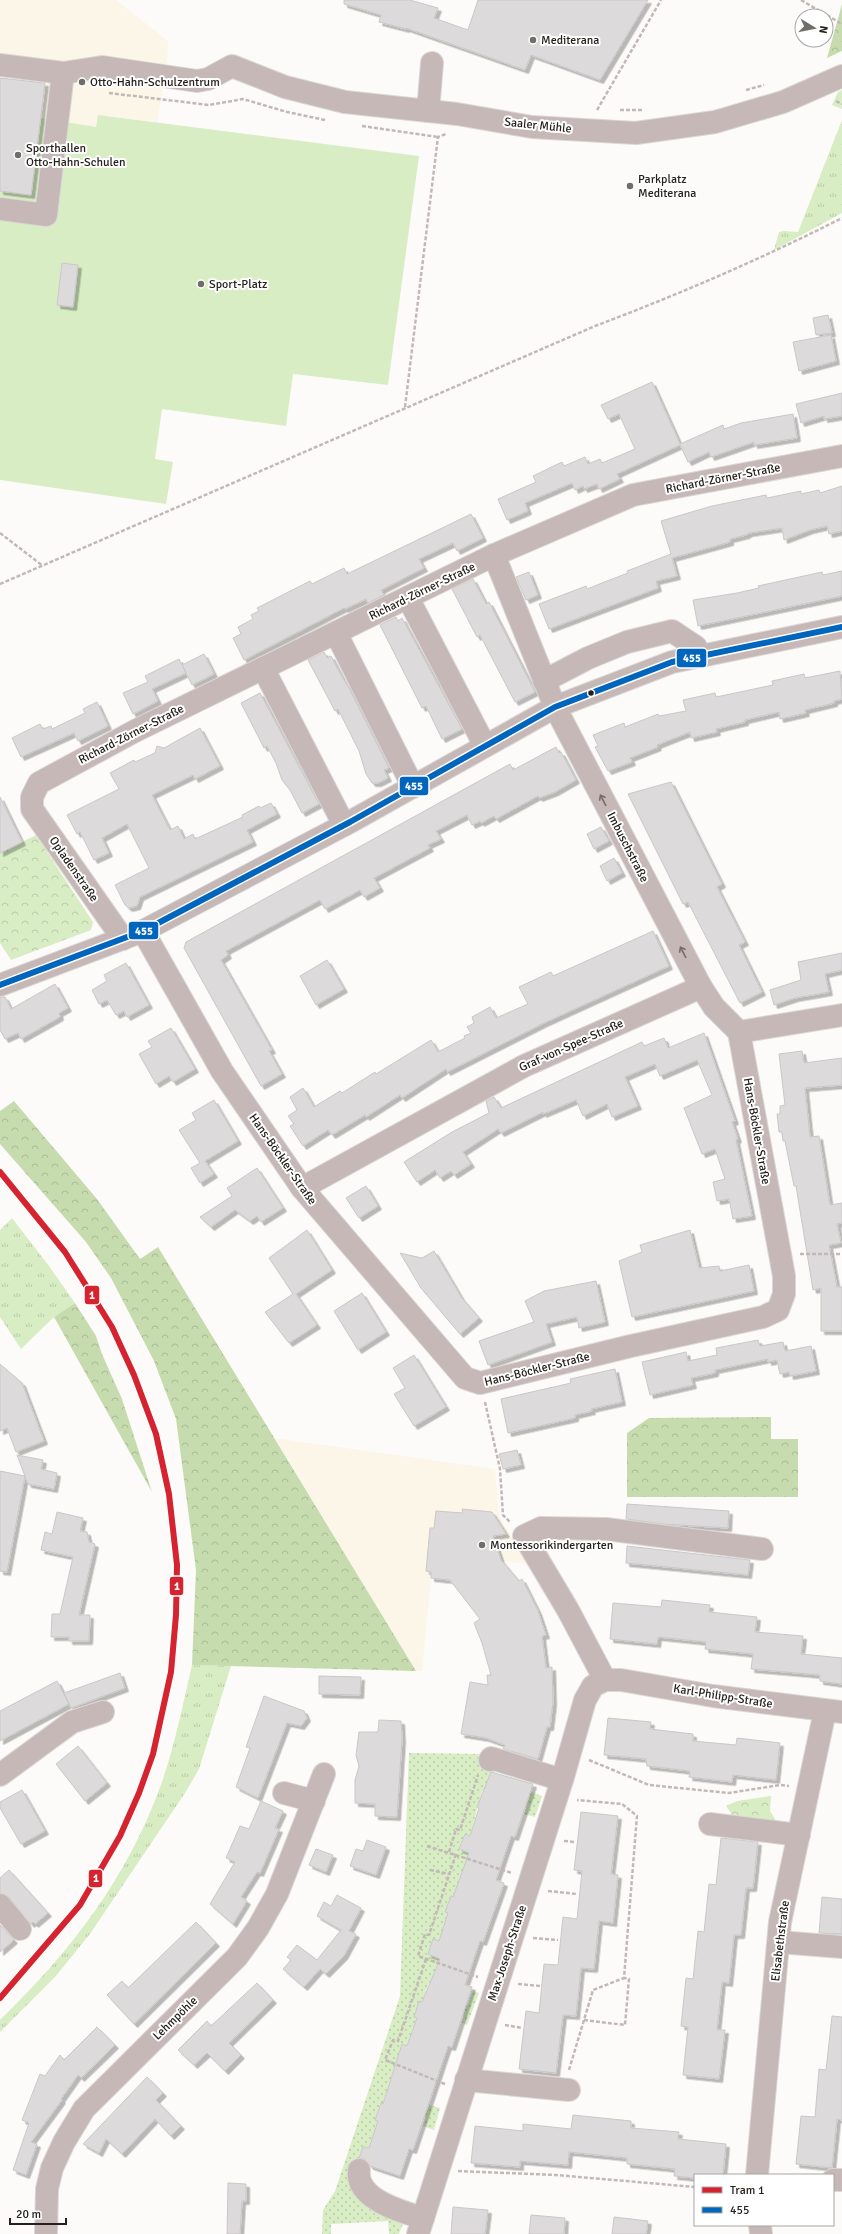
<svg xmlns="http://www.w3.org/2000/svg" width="842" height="2234" font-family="Signika,sans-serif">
  <defs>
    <pattern id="grass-tufts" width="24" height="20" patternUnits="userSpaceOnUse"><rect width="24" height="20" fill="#d8edc4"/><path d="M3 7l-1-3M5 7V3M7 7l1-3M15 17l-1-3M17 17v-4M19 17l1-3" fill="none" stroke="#b9cba8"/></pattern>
    <pattern id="forest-crowns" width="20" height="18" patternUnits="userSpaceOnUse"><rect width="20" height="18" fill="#c6dcaf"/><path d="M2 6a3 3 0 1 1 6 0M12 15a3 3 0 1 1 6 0" fill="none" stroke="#aabc96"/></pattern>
    <pattern id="park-crowns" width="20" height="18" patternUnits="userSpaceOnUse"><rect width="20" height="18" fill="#d8edc4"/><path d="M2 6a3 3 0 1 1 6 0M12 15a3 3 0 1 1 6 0" fill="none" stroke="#b9cba8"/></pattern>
    <pattern id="garden-dots" width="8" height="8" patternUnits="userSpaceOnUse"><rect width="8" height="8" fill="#d8edc4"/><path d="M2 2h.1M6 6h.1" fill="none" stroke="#b9cba8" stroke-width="1.8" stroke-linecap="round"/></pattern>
    <filter id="shadow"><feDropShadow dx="3.5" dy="3.5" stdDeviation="0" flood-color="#0004"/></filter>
  </defs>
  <rect width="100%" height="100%" fill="#fdfbf9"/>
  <!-- education -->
  <g fill="#fbf6e8">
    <polygon points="0,0 116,0 168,41 167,64 157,122 98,115 96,127 41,118 31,195 0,191"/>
    <polygon points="275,1438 495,1469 499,1516 527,1564 470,1557 450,1580 431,1578 422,1671 416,1671"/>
  </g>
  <!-- grass -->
  <g fill="url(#grass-tufts)">
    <polygon points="842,90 842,109 832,105 838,92"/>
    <polygon points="842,120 842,213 774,250 779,232 784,231 798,232"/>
    <polygon points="12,1218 49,1266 75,1303 54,1317 21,1349 0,1317 0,1230"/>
    <path d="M192,1665L231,1666L199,1769L185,1793L90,1934L55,1977L0,2032V2020C72,1950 128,1877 162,1782C175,1744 183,1704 192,1665Z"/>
  </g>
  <!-- forest -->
  <g fill="url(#forest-crowns)">
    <polygon points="842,4 842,51 827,58"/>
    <polygon points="14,1101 97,1199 140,1259 158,1247 416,1671 192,1665 196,1570 176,1419 154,1361 111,1278 86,1242 0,1144 0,1111"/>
    <polygon points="75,1303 96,1336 102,1354 122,1399 152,1492 54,1317"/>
    <polygon points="771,1417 771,1439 798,1439 798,1497 627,1497 627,1433 649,1418"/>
  </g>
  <!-- park -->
  <g fill="url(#park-crowns)">
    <polygon points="36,835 93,922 91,930 11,960 0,943 0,853"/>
    <polygon points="771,1796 770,1811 778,1824 736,1821 726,1806 737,1801"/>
  </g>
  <!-- garden -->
  <g fill="url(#garden-dots)">
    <polygon points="409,1753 487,1754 497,1765 494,1773 492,1772 485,1792 482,1791 470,1836 465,1834 459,1849 491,1860 453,1897 451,1896 445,1912 448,1913 439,1941 433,1939 428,1954 459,1965 429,1983 422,2002 419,2001 414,2017 417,2018 407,2046 402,2044 383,2104 380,2104 375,2120 378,2121 369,2148 363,2147 358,2162 354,2164 404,2221 399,2234 389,2234 388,2221 331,2224 331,2234 322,2234 323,2210 335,2191 400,1996"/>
    <polygon points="531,1792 542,1796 535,1817 524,1814 527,1805 523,1804 527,1793 530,1794"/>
    <polygon points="473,1991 479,1993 467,2025 462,2023 464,2015 460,2013 464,2004 468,2005"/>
    <polygon points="429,2105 440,2108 434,2130 423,2126 426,2117 422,2116 425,2106 429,2107"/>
  </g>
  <!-- pitch -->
  <polygon fill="#d8edc4" points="98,115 419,156 388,385 293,374 286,426 162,409 155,459 173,462 166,504 0,480 0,191 31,195 41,118 96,127"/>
  <!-- building -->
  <g fill="#dddadb" stroke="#cac7c9" filter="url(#shadow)">
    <polygon points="344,0 410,0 438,8 434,18 468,30 478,0 648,0 600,80 531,55 525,70 406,28 406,29 379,22 381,15 344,4"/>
    <polygon points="0,78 45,83 31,195 0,191"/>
    <polygon points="62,263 78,265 73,307 57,305"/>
    <polygon points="828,315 832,333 816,335 813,318"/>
    <polygon points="831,335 836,361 799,371 793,342"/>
    <polygon points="652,382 680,444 723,425 724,429 741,423 793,414 797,438 754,445 754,442 711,457 709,452 688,462 680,445 617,474 620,479 599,489 597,484 584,489 583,486 575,490 572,483 525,503 528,511 507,520 498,499 536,482 533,476 562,462 564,466 585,457 588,464 600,459 602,463 635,449 619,414 608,419 601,405"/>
    <polygon points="842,393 842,416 824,419 824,416 801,423 796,404"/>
    <polygon points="842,486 842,531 829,534 827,526 810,530 784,540 782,528 749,533 746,535 730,539 730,542 672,558 677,576 656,581 658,588 549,629 539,604 586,586 587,589 607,581 628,573 627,571 671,554 661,521 712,506 766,495 767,498 801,491 801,494 819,490 820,493"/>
    <polygon points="471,514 483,538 457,551 453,543 419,559 424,568 381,590 384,595 368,603 366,599 345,609 344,608 244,660 233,638 241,634 238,627 253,619 251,615 259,611 257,608 310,581 312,584 344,568 347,574"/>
    <polygon points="842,571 842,596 698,626 693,600 737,593 759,588 758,586 822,572 823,575"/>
    <polygon points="529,572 538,595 526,600 516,577"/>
    <polygon points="473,579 486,604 489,602 535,692 515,702 480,635 477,637 452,589"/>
    <polygon points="396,617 398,621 402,618 462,729 442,739 426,706 422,708 380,625"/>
    <polygon points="324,652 327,658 331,656 343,679 348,686 389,768 384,770 388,778 378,783 372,783 366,774 359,751 338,709 335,711 308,660"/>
    <polygon points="204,654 214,674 192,685 182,665"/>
    <polygon points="179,659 186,673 152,689 158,701 133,714 123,693 148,682 145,676"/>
    <polygon points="840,671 842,699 834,701 834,703 805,710 806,713 780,719 779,712 745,720 745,722 716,729 717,732 691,738 690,732 657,745 658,747 630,758 632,762 608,771 595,747 598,746 593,735 624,723 625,727 658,714 659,716 686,711 683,700 715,693 716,697 773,685 772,681 804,674 805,678"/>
    <polygon points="260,693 319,804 302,813 290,790 282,780 276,763 267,746 264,748 241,703"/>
    <polygon points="97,702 108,726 78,741 74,733 21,757 12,738 40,724 43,729 51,726 52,729 85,713 83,709"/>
    <polygon points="200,728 220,766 195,779 193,775 152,795 170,830 178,826 184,839 193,834 195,839 243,817 242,815 259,806 260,808 271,803 277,814 247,830 253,842 140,897 137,906 129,908 125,905 115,885 149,868 127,824 102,838 109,853 94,860 80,832 77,834 67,815 119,789 110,773 134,760 135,762 155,753 157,746 164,748"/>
    <polygon points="556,747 559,753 561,752 576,780 555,792 539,798 538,796 496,819 494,816 481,823 480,821 472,825 467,815 436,831 441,839 428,845 430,848 374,878 380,888 364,897 360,890 325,909 320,900 226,951 228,955 221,960 272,1050 269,1051 282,1074 261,1086 184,948 186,942 510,764 513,770"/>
    <polygon points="671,782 722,884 717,887 745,942 739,945 762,992 740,1003 688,902 683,904 628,794"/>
    <polygon points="0,797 22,842 0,853"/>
    <polygon points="601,827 609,841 594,849 587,834"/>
    <polygon points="614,858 622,873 607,881 600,866"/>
    <polygon points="653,931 669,966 544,1023 447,1072 446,1069 402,1098 400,1095 366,1117 365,1115 332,1135 328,1130 303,1146 290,1126 294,1124 288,1116 297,1110 290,1097 303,1088 314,1107 340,1091 342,1093 375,1072 376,1074 431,1040 438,1052 465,1038 464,1036 471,1033 467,1027 474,1023 472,1017 490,1007 496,1018 528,1004 519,987 551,972 553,976"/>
    <polygon points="842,953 842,970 825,974 829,992 795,998 774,1005 770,990 801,980 798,962"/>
    <polygon points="327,960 344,989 316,1005 300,976"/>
    <polygon points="126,963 149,1005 127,1017 124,1011 116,1015 107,1000 99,1004 92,990 107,981 104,975"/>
    <polygon points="55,984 68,1008 59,1013 60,1017 21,1039 18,1033 5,1039 0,1030 0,997 5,997 11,1009"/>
    <polygon points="171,1028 195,1069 173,1082 169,1076 156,1084 139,1054 152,1047 148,1041"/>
    <polygon points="704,1033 735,1121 732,1122 738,1139 736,1140 752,1216 733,1219 729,1199 717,1201 713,1182 725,1179 715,1149 702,1154 684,1108 712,1095 697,1060 660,1076 655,1064 625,1077 638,1106 612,1117 607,1104 583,1116 576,1100 543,1114 543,1112 501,1133 498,1129 463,1152 471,1164 454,1175 451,1171 440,1178 435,1170 417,1182 404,1162 452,1132 489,1113 486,1101 494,1097 501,1108 642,1042 644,1046 664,1038 668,1048"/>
    <polygon points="802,1051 804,1063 842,1058 842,1085 805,1088 810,1137 819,1136 830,1205 842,1203 842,1223 837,1224 841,1243 829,1245 837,1287 842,1287 842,1331 821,1331 821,1288 813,1290 796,1186 794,1186 785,1141 783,1141 782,1132 779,1132 777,1114 780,1114 780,1106 785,1105 779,1054"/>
    <polygon points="214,1100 238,1141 205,1161 214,1174 200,1183 191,1168 200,1163 179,1130 196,1120 192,1113"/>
    <polygon points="257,1168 283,1208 261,1222 257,1216 250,1221 235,1210 211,1227 200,1217 232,1196 227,1188"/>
    <polygon points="366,1186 378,1206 359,1218 346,1198"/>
    <polygon points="307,1230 332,1270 296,1294 317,1325 289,1343 265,1312 293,1294 269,1258"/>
    <polygon points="690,1230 699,1268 719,1266 720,1271 749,1265 754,1291 632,1317 619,1261 642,1252 640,1245"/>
    <polygon points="434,1251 461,1297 479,1318 460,1334 421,1288 400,1253 422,1258"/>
    <polygon points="596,1281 605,1322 579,1328 577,1317 546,1324 552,1342 488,1365 479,1341 534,1322 525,1301 544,1291"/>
    <polygon points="362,1293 386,1332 358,1350 334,1311"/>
    <polygon points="758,1340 760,1346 783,1342 785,1351 811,1346 816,1371 790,1376 789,1372 780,1374 777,1360 768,1362 768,1359 715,1370 715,1373 691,1378 693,1385 650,1395 642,1362 686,1352 688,1361 717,1355 716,1348"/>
    <polygon points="414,1355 446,1407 414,1426 394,1394 405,1388 393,1368"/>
    <polygon points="0,1364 22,1383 44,1441 16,1452 7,1428 0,1431"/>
    <polygon points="615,1369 622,1402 591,1409 592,1411 575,1415 575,1418 508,1433 501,1399 571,1383 570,1379"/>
    <polygon points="517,1450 521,1465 503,1469 499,1454"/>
    <polygon points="17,1455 43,1460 41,1469 57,1473 54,1489 28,1484"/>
    <polygon points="0,1471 25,1476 7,1572 0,1571"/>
    <polygon points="627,1504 729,1511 728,1528 663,1524 626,1519"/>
    <polygon points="462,1509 492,1512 506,1534 493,1536 501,1560 519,1581 522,1579 538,1611 546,1635 542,1636 546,1668 552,1667 553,1702 550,1727 547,1727 538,1759 503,1749 505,1745 486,1738 461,1734 470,1682 488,1685 487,1675 491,1675 482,1643 474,1623 480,1619 450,1580 431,1578 431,1572 426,1571 430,1528 434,1528 436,1511 463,1513"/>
    <polygon points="57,1512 83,1518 80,1531 87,1532 89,1542 95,1544 79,1615 90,1615 89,1641 69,1641 69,1637 51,1637 52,1614 60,1614 73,1557 41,1550 45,1532 52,1534"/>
    <polygon points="627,1546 750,1560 748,1575 626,1563"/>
    <polygon points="662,1600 710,1605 709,1612 757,1617 755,1632 803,1636 801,1654 842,1658 842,1684 820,1681 820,1675 751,1669 753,1654 705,1649 706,1642 658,1637 657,1644 610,1639 613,1603 661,1607"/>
    <polygon points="120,1673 125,1688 71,1708 64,1693"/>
    <polygon points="319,1676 361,1677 360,1695 319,1694"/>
    <polygon points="57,1681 69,1704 0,1741 0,1711"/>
    <polygon points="264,1696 304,1711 307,1718 301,1726 287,1723 258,1798 236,1787 250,1748 246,1747"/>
    <polygon points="608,1718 651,1722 650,1729 693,1734 693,1741 736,1745 737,1738 780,1743 776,1780 733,1775 732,1782 689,1777 690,1771 647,1766 646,1759 604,1755"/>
    <polygon points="379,1720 401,1721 402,1739 397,1817 375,1816 375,1804 355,1803 355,1780 359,1766 356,1755 359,1732 378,1732"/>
    <polygon points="78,1746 107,1783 85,1801 56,1764"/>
    <polygon points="491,1772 533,1784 515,1837 511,1836 496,1880 504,1883 483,1942 480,1941 465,1985 472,1987 452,2047 448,2046 413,2150 409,2149 400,2176 370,2166 365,2159 359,2158 363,2147 369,2148 378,2121 375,2120 381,2103 383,2104 402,2044 407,2046 417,2018 414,2017 419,2001 422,2002 440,1959 428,1954 433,1939 439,1941 448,1913 445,1912 451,1896 453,1897 469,1853 459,1849 465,1834 470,1836 479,1808 477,1807"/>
    <polygon points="22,1790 45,1831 21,1844 0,1808 0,1802"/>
    <polygon points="261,1801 283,1811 275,1828 279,1829 260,1873 257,1872 241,1897 247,1901 233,1924 210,1904 235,1862 226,1858 240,1826 249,1829"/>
    <polygon points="581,1812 618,1816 611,1874 618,1875 613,1923 599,1921 594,1969 581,1968 576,2016 563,2015 556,2073 519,2069 526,2011 539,2013 544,1964 558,1965 563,1917 577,1919 582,1871 574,1870"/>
    <polygon points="721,1838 758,1842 753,1888 746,1888 741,1935 734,1935 729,1983 722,1982 717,2030 725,2030 719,2079 683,2075 688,2027 681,2026 686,1978 693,1979 698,1931 704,1932 709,1884 716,1885"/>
    <polygon points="367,1840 386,1847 376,1875 350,1866 356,1849 363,1851"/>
    <polygon points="316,1849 333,1855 326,1872 309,1865"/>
    <polygon points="9,1870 48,1913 35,1924 33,1922 31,1924 9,1897 0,1893 0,1878"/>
    <polygon points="337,1895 361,1908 349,1931 356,1934 344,1956 326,1974 320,1969 304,1987 283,1969 291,1960 287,1957 297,1945 317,1960 341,1930 317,1916 324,1902 331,1906"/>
    <polygon points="822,1897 842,1899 842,1934 819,1933"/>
    <polygon points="196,1922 216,1943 134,2024 107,1995 122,1981 128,1988"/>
    <polygon points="0,1925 14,1940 0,1952"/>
    <polygon points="257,1983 273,2000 229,2043 241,2055 225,2071 207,2053 194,2065 178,2050 207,2021 211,2026"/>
    <polygon points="832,2016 842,2017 842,2120 837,2119 832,2168 796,2164 801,2116 815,2117 819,2069 826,2070"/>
    <polygon points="97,2027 115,2045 81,2078 78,2075 61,2099 62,2100 31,2142 37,2144 26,2175 13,2170 29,2123 22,2120 40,2074 45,2076 60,2055 64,2060"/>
    <polygon points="147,2077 163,2093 156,2100 181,2126 171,2136 155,2119 122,2154 106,2139 99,2153 83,2144"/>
    <polygon points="573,2115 631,2121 631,2128 679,2132 678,2139 726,2144 723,2175 695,2175 695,2178 674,2176 675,2169 627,2164 627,2158 569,2152 568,2165 520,2161 520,2167 471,2163 475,2126 523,2131 523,2124 571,2129"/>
    <polygon points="228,2183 246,2184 246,2201 242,2201 240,2234 227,2234"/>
    <polygon points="453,2207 488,2210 485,2234 451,2234"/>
    <polygon points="531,2215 565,2218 564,2234 529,2234"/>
    <polygon points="614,2217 648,2221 646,2234 612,2234"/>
  </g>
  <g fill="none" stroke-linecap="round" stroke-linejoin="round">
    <defs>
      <g id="minor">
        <polyline points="0,65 63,73 102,67 197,81 208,79 232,66 285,87 345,102 457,114 532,127 636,133 715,122 783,102 842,76"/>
        <polyline points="428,111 432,63"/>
        <polyline points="0,209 46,215 63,73"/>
        <polyline points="494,555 555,707 701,987"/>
        <polyline points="408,598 485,746"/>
        <polyline points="336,633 413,787"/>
        <polyline points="263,668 344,825"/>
        <polyline points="544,681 588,658 627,642 672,631 696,647 700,656"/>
        <polyline points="143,931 222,1071 302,1188 465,1378 480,1383 631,1346 763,1317 778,1310 784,1294 784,1276 739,1032"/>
        <polyline points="123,939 32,809 32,797 39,783 135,731 494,555 633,495 842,456"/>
        <polyline points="0,985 143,931 350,822 555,707 672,662 842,627"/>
        <polyline points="302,1188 524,1066 701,987 714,1007 739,1032 842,1015"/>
        <polyline points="605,1680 568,1610 524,1536 541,1528 606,1529 762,1549"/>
        <polyline points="605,1680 621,1680 713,1696 842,1712"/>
        <polyline points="490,1760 491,1758 562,1780"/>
        <polyline points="0,1775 72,1722 103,1712"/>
        <polyline points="284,1793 314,1801"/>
        <polyline points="710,1824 799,1835"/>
        <polyline points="0,1905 20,1929"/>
        <polyline points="779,1942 842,1947"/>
        <polyline points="466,2080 569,2090"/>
        <path d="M359,2170C355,2199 402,2212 423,2218"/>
        <polyline points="757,2175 780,1922 825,1711"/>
        <polyline points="833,2180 842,2180"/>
        <polyline points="760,2225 761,2234"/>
        <polyline points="46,2234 47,2189 52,2168 64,2142 84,2109 237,1957 258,1928 277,1894 324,1774"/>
        <polyline points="418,2234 563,1777 585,1700 593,1686 605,1680"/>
      </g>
    </defs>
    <!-- minor casing -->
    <use href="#minor" stroke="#dad8d6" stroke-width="24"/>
    <!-- path -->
    <g stroke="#c2b9b7" stroke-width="2.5" stroke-dasharray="4 2" stroke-linecap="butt">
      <polyline points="801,0 842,24"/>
      <polyline points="746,90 764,85"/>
      <polyline points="109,93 209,105 243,99 287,112 325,120"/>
      <polyline points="836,101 842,104"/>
      <polyline points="597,110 661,0"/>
      <polyline points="620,110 643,110"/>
      <polyline points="362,126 438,137"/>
      <polyline points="405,407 438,137 446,134"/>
      <polyline points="0,533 43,566"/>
      <path d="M0,584L595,326C680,294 761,259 842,218"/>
      <polyline points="800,1254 842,1254"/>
      <polyline points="485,1402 500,1469 503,1515 510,1522"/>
      <polyline points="589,1760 649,1785 729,1793 780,1785 789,1786"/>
      <polyline points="564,1841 575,1842"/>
      <polyline points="427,1846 512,1873"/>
      <polyline points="449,1852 456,1829 460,1830 478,1775"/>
      <polyline points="456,1854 429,1935 425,1934 418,1956 478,1977"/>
      <polyline points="430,1870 449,1874"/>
      <polyline points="548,1891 577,1894"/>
      <polyline points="533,1938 558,1940"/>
      <polyline points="426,1959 398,2041 393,2040 385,2060 445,2084"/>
      <polyline points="518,1984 540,1986"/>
      <polyline points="584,2020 625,2025 629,1979 624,1978"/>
      <polyline points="505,2025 522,2028"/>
      <polyline points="569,2070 593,1990 624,1978 637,1816 622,1804 577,1800"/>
      <polyline points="458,2171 556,2175 695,2187"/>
    </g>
    <!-- minor -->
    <use href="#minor" stroke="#c5b8b6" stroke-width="22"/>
    <defs>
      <polyline id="bus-1" points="0,985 143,931 350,822 555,707 672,662 842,627"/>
    </defs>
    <!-- bus-1 casing -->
    <use href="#bus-1" stroke="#fff" stroke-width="9"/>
    <!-- bus-1 -->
    <use href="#bus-1" stroke="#0065bd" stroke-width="6"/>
    <defs>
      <polyline id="tram-1" points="0,1172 65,1252 112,1327 134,1375 156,1434 169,1494 177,1565 176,1615 171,1672 153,1754 139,1793 120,1836 80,1905 0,1998"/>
    </defs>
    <!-- tram-1 casing -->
    <use href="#tram-1" stroke="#fff" stroke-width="9"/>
    <!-- tram-1 -->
    <use href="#tram-1" stroke="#d52330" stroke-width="6"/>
  </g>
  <!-- one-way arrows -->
  <defs><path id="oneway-shaft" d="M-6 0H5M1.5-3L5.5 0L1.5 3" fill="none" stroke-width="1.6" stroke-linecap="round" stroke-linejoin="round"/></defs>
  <g stroke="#756c68">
    <use href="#oneway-shaft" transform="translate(603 800) rotate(-117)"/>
    <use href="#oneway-shaft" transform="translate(683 952) rotate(-117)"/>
  </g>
  <!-- markers -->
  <g fill="#716d69" stroke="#fff" stroke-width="1.5">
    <circle cx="533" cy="40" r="4"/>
    <circle cx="82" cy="82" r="4"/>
    <circle cx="18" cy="155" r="4"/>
    <circle cx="630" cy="186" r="4"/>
    <circle cx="201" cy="284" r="4"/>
    <circle cx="482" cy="1545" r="4"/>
  </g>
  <circle fill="#25201b" stroke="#fff" stroke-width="1.5" cx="591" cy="693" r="3.5"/>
  <g text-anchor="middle" stroke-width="4" stroke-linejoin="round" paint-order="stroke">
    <!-- poi labels -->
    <g font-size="12" fill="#25201b" stroke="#fff" text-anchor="start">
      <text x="541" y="44">Mediterana</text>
      <text x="90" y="86">Otto-Hahn-Schulzentrum</text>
      <text x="26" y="152">Sporthallen<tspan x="26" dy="14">Otto-Hahn-Schulen</tspan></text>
      <text x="638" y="183">Parkplatz<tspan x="638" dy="14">Mediterana</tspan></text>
      <text x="209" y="288">Sport-Platz</text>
      <text x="490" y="1549">Montessorikindergarten</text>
    </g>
    <!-- street labels -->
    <g font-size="12" fill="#25201b" stroke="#fff">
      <text transform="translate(538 125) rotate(6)" y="4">Saaler Mühle</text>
      <text transform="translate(723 478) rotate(-11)" y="4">Richard-Zörner-Straße</text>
      <text transform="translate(422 591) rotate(-26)" y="4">Richard-Zörner-Straße</text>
      <text transform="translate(131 734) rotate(-27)" y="4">Richard-Zörner-Straße</text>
      <text transform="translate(628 847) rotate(63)" y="4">Imbuschstraße</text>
      <text transform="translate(74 869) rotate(55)" y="4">Opladenstraße</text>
      <text transform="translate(571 1045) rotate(-24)" y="4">Graf-von-Spee-Straße</text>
      <text transform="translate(757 1131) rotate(80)" y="4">Hans-Böckler-Straße</text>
      <text transform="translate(283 1159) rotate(55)" y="4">Hans-Böckler-Straße</text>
      <text transform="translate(537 1369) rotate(-14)" y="4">Hans-Böckler-Straße</text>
      <text transform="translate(723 1696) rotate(9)" y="4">Karl-Philipp-Straße</text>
      <text transform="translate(780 1941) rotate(-83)" y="4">Elisabethstraße</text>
      <text transform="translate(507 1953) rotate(-72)" y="4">Max-Joseph-Straße</text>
      <text transform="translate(175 2018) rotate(-44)" y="4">Lehmpöhle</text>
    </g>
  </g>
  <g stroke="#fff" stroke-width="1.5">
    <rect x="676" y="648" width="31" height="20" rx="4" fill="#0065bd"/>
    <rect x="399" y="776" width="30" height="20" rx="4" fill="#0065bd"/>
    <rect x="128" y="921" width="31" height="19" rx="4" fill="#0065bd"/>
    <rect x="84" y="1285" width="16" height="20" rx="4" fill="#d52330"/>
    <rect x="169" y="1576" width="15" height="20" rx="4" fill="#d52330"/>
    <rect x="88" y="1869" width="15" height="19" rx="4" fill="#d52330"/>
  </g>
  <g font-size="11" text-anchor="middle" font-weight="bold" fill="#fff">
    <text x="692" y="662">455</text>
    <text x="414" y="790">455</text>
    <text x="144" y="935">455</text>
    <text x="92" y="1299">1</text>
    <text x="177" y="1590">1</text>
    <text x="96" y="1882">1</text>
  </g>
  <!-- legend -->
  <rect x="694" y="2174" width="140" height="52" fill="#ffffff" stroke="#a8a6a4"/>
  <rect x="702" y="2187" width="20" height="6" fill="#d52330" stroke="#a8a6a4"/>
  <text x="730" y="2194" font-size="12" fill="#25201b">Tram 1</text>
  <rect x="702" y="2207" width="20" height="6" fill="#0065bd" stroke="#a8a6a4"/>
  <text x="730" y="2214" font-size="12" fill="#25201b">455</text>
  <!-- north arrow -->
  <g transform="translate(814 28) rotate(100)"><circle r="19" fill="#ffffff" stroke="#a8a6a4"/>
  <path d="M0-3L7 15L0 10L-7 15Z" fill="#716d69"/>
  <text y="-6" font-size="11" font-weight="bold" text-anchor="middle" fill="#25201b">N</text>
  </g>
  <!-- scale -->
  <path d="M10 2218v6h56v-6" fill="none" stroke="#25201b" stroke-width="2"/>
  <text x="16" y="2218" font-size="12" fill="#25201b" stroke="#ffffff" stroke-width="3" paint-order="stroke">20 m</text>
</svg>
